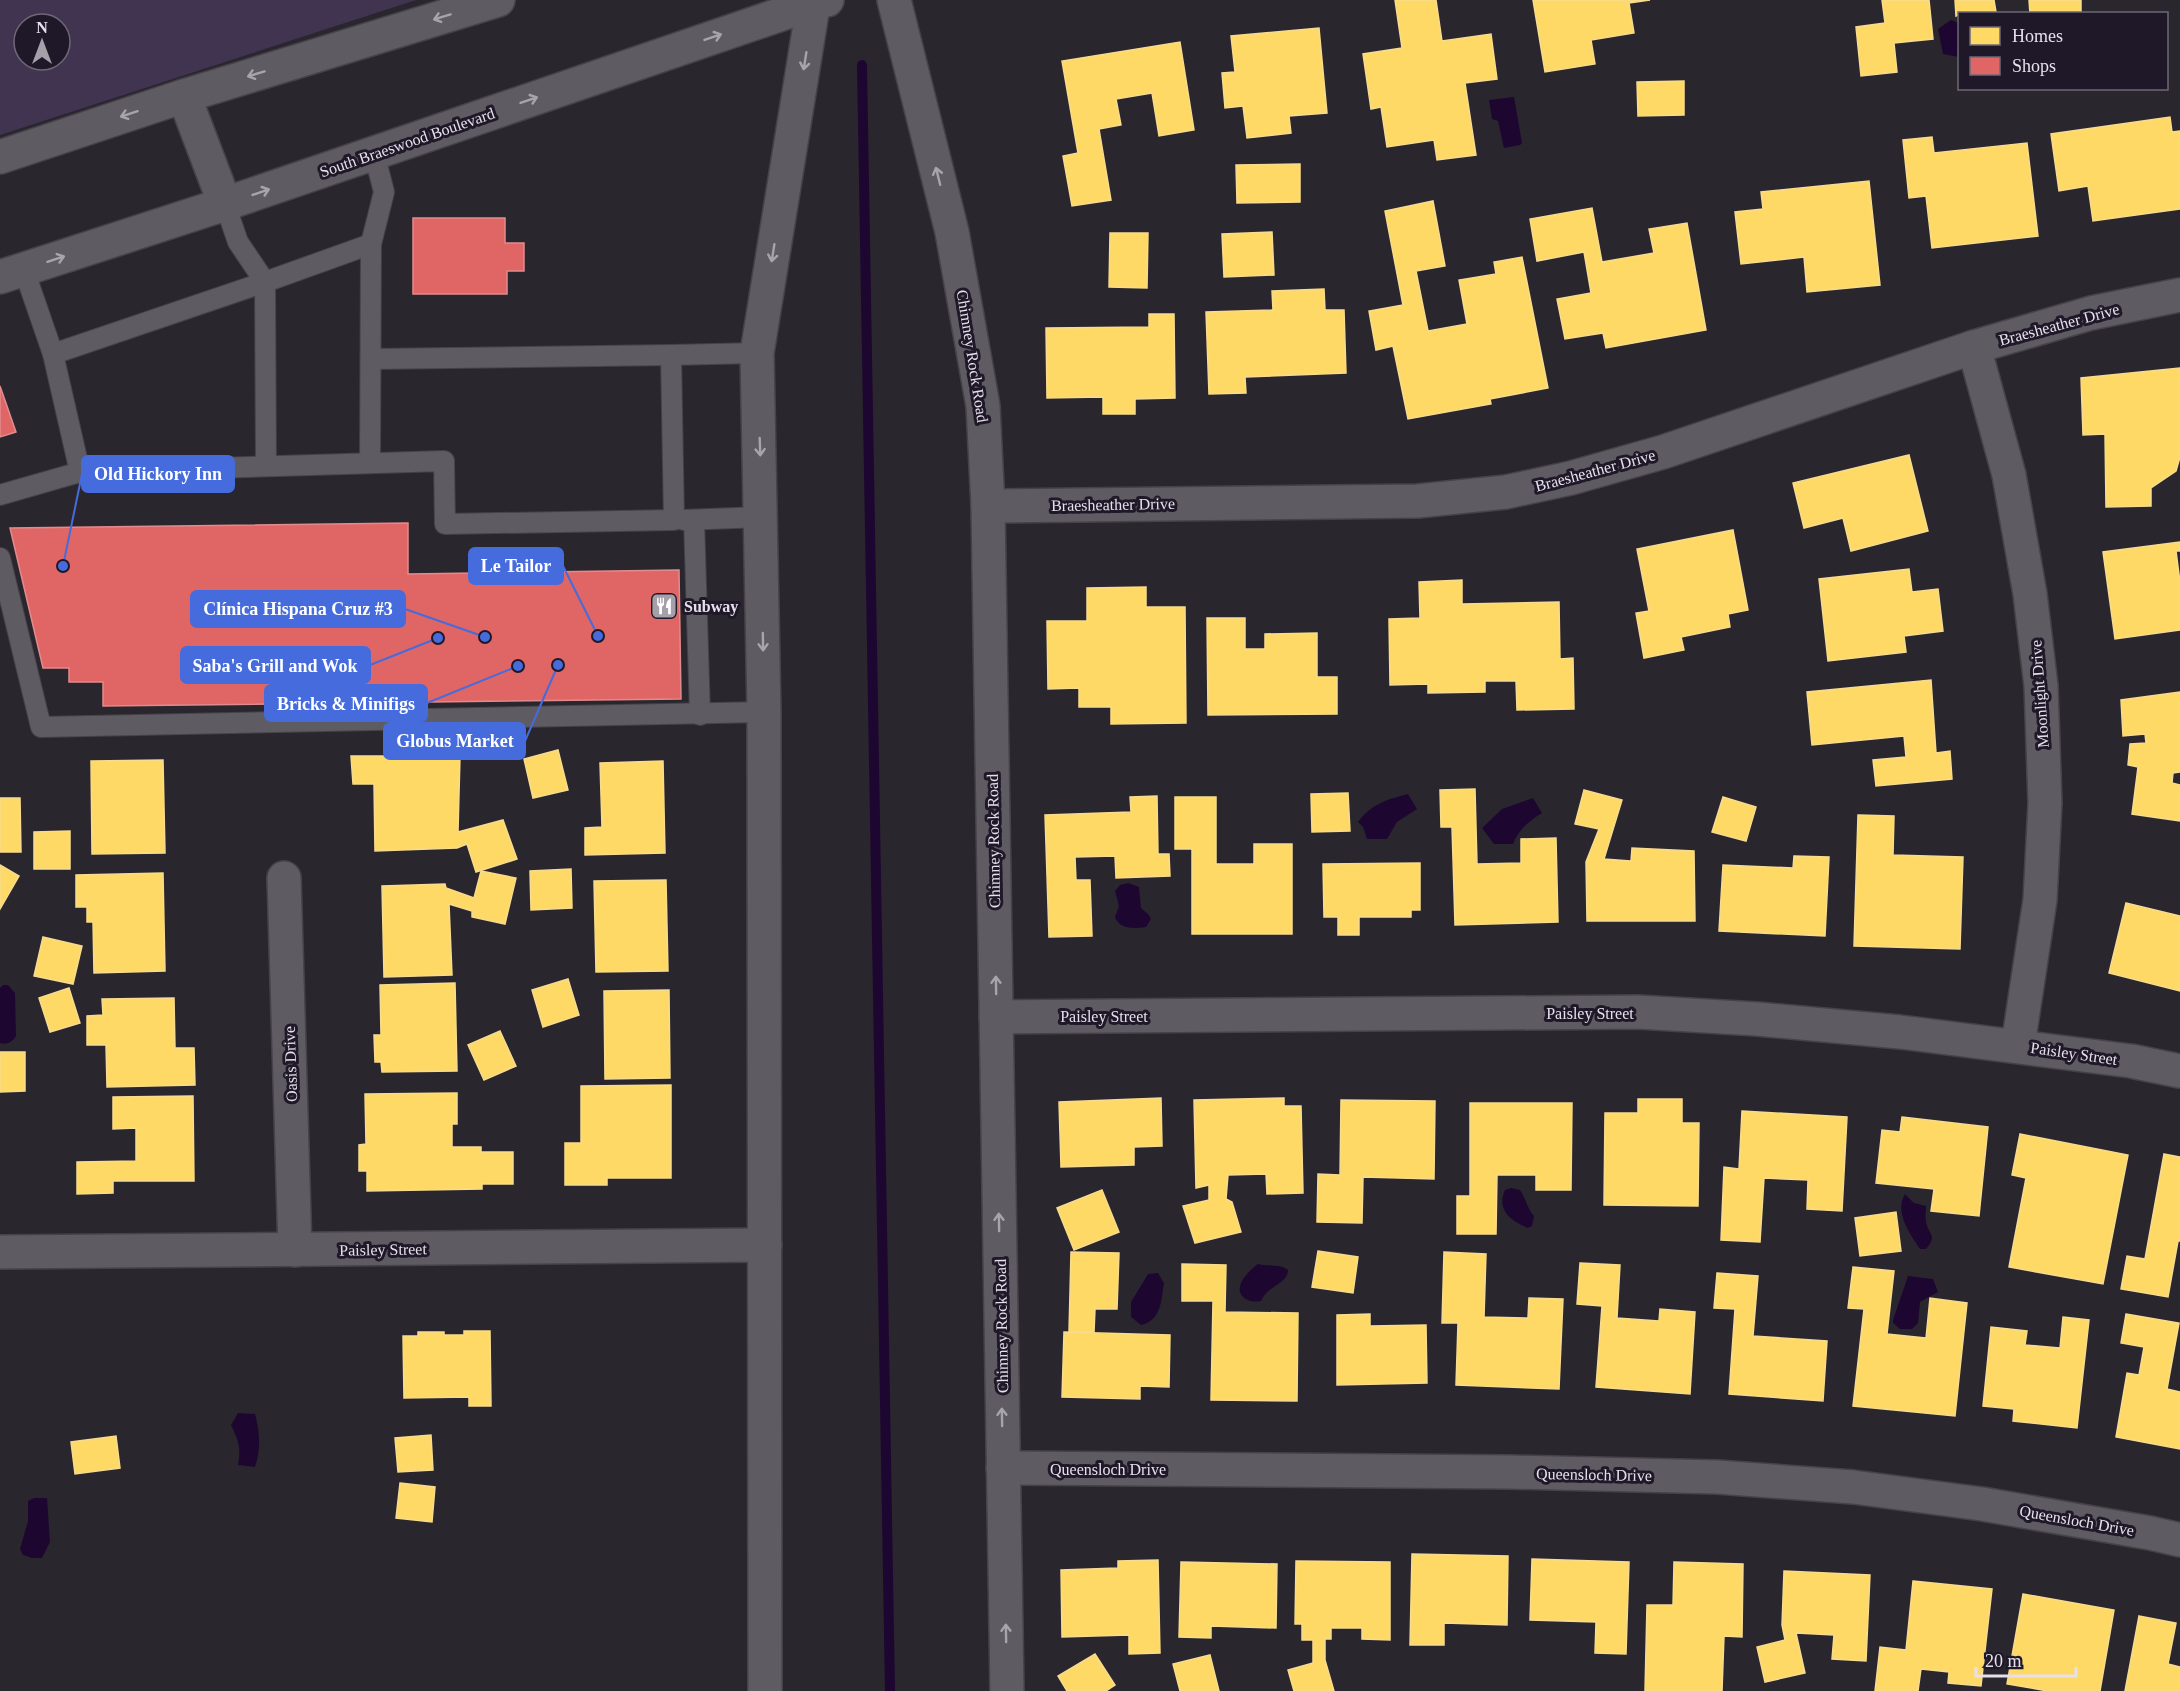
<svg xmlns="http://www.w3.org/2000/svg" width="2180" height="1691" font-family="'Times New Roman',serif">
  <rect width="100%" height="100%" fill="#2a262e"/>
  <!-- green -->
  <path fill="#403451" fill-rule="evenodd" d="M0,0H416L0,135ZM24,24H60V60H24Z"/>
  <!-- water -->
  <g fill="#1d0731">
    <polygon points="1951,20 1959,23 1959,57 1943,54 1938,29"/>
    <polygon points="1514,97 1522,143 1520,145 1504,148 1498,121 1492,119 1489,100"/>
    <path d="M1408,794L1417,809L1397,822L1387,839H1367L1363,827L1358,822C1371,804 1388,799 1408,794Z"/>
    <path d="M1533,798L1542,813C1529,821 1519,829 1513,844H1494L1482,828L1502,809Z"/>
    <path d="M1128,883L1139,887L1141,908L1149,915L1151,919L1146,927C1134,929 1119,929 1115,917L1119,906L1115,891L1120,885Z"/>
    <path d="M3,985H8L15,993L16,1036C12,1042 8,1045 0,1043V988Z"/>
    <path d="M1511,1188L1520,1190C1526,1199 1527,1208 1534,1216L1532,1226L1528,1228C1511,1221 1496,1210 1505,1190Z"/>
    <path d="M1905,1194L1914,1203L1926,1206C1926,1211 1925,1217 1926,1222C1929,1236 1938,1235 1926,1249H1920C1910,1234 1894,1212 1905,1194Z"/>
    <path d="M1258,1264C1268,1267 1280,1263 1288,1270C1288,1284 1268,1285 1261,1301C1255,1302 1251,1302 1246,1299C1230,1290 1248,1271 1258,1264Z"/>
    <path d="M1158,1273L1164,1283C1161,1300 1162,1320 1141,1325L1131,1317V1302L1148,1274Z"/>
    <polygon points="1908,1276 1933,1279 1938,1292 1920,1302 1918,1323 1912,1329 1900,1329 1893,1323 1893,1320"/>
    <path d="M238,1413L255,1414C260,1433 261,1448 255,1467L238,1465C241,1447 239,1442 231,1425Z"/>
    <polygon points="34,1498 47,1498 50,1542 42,1558 32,1558 23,1555 20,1549 28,1521 28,1501"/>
  </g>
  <!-- homes -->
  <g fill="#ffd966" stroke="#f7db8e" stroke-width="1.5">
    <polygon points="1395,0 1436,0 1442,41 1491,34 1497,79 1465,83 1476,155 1437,160 1434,140 1387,147 1381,107 1371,109 1363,54 1402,48"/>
    <polygon points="1533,0 1650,0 1629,3 1634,33 1591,40 1595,64 1545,72"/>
    <polygon points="1882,0 1929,0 1933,39 1894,43 1897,72 1861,76 1856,27 1885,23"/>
    <polygon points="1955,0 1994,0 1996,12 1960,14 1956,16"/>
    <polygon points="2029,0 2081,0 2081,14 2030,14"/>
    <polygon points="1319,28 1327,113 1289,116 1291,133 1247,138 1243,106 1225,108 1222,73 1235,72 1231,36"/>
    <polygon points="1180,42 1194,130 1159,136 1152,93 1116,99 1121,125 1099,129 1111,200 1072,206 1063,156 1078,153 1062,61"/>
    <polygon points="1684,81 1684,115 1638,116 1637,82"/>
    <polygon points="2170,117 2172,132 2180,131 2180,209 2093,221 2088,186 2059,191 2051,134"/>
    <polygon points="1932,137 1934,153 2027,143 2038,236 1932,248 1926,196 1909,198 1903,140"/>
    <polygon points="1300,164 1300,202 1237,203 1236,165"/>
    <polygon points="1869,181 1880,285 1807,292 1804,257 1741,264 1735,212 1763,209 1761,192"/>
    <polygon points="1433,201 1445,266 1416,271 1428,331 1467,324 1459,280 1496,274 1494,262 1522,257 1548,388 1490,399 1491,404 1408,419 1393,346 1376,350 1369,311 1403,305 1385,211"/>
    <polygon points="1592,208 1602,262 1654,253 1649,229 1687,223 1706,330 1606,348 1603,333 1565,339 1557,299 1591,293 1584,252 1537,261 1530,219"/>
    <polygon points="1272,232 1274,275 1224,277 1222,234"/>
    <polygon points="1110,233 1148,233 1147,288 1109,287"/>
    <polygon points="1324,289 1325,310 1344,310 1346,373 1245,377 1246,393 1209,394 1206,312 1273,310 1272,291"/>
    <polygon points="1149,314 1174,314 1175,398 1135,399 1135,414 1103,414 1103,397 1047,398 1046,328 1149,327"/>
    <polygon points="2180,368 2180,457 2176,471 2151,488 2151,506 2106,507 2105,434 2083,435 2081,378"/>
    <polygon points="1909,455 1928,531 1851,551 1843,518 1804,528 1793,483"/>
    <polygon points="1733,530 1748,610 1728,614 1730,627 1681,637 1684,650 1644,658 1636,613 1649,611 1637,549"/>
    <polygon points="2180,542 2180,551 2176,551 2180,582 2180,630 2115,639 2103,552"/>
    <polygon points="1909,569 1912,592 1938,589 1943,631 1904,636 1906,652 1828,661 1819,579"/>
    <polygon points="1462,580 1462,604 1559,602 1560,659 1573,658 1574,709 1517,710 1516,681 1485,681 1485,692 1428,693 1428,684 1390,685 1389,619 1420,618 1419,582"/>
    <polygon points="1146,587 1146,607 1185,607 1186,723 1111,724 1111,707 1079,707 1079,688 1048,689 1047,621 1087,621 1087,588"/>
    <polygon points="1207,618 1245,618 1245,649 1265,649 1265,634 1317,633 1317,677 1337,677 1337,714 1208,715"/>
    <polygon points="1931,680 1936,753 1950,751 1952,779 1876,786 1873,760 1906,757 1904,736 1812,745 1807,692"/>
    <polygon points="2180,692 2180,772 2173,773 2172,783 2180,785 2180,821 2132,814 2138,767 2128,765 2130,744 2146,743 2145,734 2123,736 2121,700"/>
    <polygon points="558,750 568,790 533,798 524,759"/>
    <polygon points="351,756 460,756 458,832 503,820 517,859 476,872 467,844 457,848 375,851 374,784 353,784"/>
    <polygon points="163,760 165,853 92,854 91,761"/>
    <polygon points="663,761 665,853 585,855 585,828 602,827 600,763"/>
    <polygon points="1475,789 1477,864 1521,863 1521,839 1556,838 1558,922 1455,925 1452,827 1441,827 1440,790"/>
    <polygon points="1584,790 1622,800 1604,859 1631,861 1632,848 1694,851 1695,921 1587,921 1586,862 1599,829 1575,824"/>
    <polygon points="1348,793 1350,831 1312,832 1311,794"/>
    <polygon points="1157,796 1158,854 1169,854 1170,876 1116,878 1115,856 1075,857 1076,880 1090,880 1092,936 1049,937 1045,815 1131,812 1130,797"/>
    <polygon points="1175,797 1216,797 1216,864 1254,864 1254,844 1292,844 1292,934 1192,934 1192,849 1175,849"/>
    <polygon points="1723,797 1756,807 1746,841 1712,832"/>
    <polygon points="0,798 20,798 21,852 0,852"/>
    <polygon points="1858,815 1894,816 1893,855 1963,857 1960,949 1854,946"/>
    <polygon points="70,831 70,869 34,869 34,832"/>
    <polygon points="1794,856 1829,857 1825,936 1719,931 1723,865 1793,868"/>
    <polygon points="1420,863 1420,910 1411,910 1411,917 1359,917 1359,935 1338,935 1338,917 1324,917 1323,864"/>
    <polygon points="0,865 19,876 0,909"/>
    <polygon points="571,869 572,908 531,910 530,871"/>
    <polygon points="481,871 516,878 505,924 472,917 472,911 449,904 452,975 384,977 382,886 445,884 446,888 474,898"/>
    <polygon points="163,873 165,971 94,973 93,922 87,922 87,907 76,907 76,875"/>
    <polygon points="666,880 668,971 596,972 594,881"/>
    <polygon points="2126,903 2180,916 2180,991 2109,973"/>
    <polygon points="43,937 82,946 73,984 34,976"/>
    <polygon points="568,979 579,1015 543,1027 532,990"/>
    <polygon points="455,983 457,1071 382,1072 381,1062 375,1062 374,1035 381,1035 380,985"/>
    <polygon points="69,988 80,1023 50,1032 39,998"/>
    <polygon points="669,990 670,1078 605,1079 604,991"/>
    <polygon points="174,998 175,1048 194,1048 195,1085 107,1087 106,1045 87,1045 87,1016 103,1015 102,999"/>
    <polygon points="500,1031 516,1066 484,1080 468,1045"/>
    <polygon points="0,1052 25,1052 25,1091 0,1092"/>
    <polygon points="671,1085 671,1178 607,1178 607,1185 565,1185 565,1143 581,1143 581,1086"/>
    <polygon points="457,1093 457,1124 452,1124 452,1147 481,1147 481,1152 513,1152 513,1184 482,1184 482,1189 367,1191 367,1171 359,1171 359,1145 366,1144 365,1094"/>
    <polygon points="193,1096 194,1181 113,1181 113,1193 77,1194 77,1162 136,1161 136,1128 113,1129 113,1097"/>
    <polygon points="1161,1098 1162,1146 1134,1147 1134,1165 1061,1167 1059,1102"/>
    <polygon points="1284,1098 1284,1106 1301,1106 1303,1193 1267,1194 1266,1174 1228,1175 1226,1199 1232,1202 1241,1232 1195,1243 1183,1206 1209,1200 1209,1185 1196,1188 1194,1100"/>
    <polygon points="1638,1099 1682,1099 1682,1123 1699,1123 1698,1206 1604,1205 1605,1113 1638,1113"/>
    <polygon points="1341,1100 1435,1101 1434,1179 1363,1177 1362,1223 1317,1222 1318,1174 1340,1175"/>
    <polygon points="1470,1103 1572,1103 1571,1190 1536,1190 1536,1175 1497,1175 1496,1234 1457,1234 1457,1196 1470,1196"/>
    <polygon points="1742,1111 1847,1117 1842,1211 1807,1209 1808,1180 1764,1178 1760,1242 1721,1240 1724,1167 1739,1169"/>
    <polygon points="1902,1117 1988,1127 1979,1216 1931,1211 1934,1189 1876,1183 1882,1130 1900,1132"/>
    <polygon points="2020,1134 2128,1155 2103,1284 2009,1267 2026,1178 2012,1175"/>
    <polygon points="2164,1154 2180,1157 2180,1241 2178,1241 2168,1297 2121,1289 2127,1256 2145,1259"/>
    <polygon points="1102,1190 1119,1232 1074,1250 1057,1208"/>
    <polygon points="1896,1212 1901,1251 1860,1256 1855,1218"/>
    <polygon points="1318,1251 1358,1257 1353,1293 1312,1287"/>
    <polygon points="1071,1252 1119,1253 1117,1309 1095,1309 1094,1332 1069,1332"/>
    <polygon points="1444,1252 1486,1254 1484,1317 1528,1318 1529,1298 1563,1299 1559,1389 1456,1385 1458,1323 1442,1323"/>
    <polygon points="1580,1263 1620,1265 1617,1318 1659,1321 1660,1309 1695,1312 1690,1394 1596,1387 1602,1306 1577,1304"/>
    <polygon points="1182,1264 1226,1265 1225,1312 1298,1313 1297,1401 1211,1400 1213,1301 1182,1301"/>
    <polygon points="1853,1267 1894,1271 1887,1334 1926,1338 1930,1298 1967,1303 1955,1416 1853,1406 1864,1309 1848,1308"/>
    <polygon points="1717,1273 1758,1276 1753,1336 1827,1341 1823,1401 1729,1394 1735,1309 1714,1308"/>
    <polygon points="1370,1314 1370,1326 1426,1325 1427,1383 1337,1385 1337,1315"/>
    <polygon points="2126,1314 2179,1323 2167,1389 2180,1392 2180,1449 2116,1437 2127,1373 2139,1375 2144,1347 2121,1343"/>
    <polygon points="2063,1317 2089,1320 2077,1428 2013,1421 2014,1409 1983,1406 1991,1327 2027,1331 2025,1345 2060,1348"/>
    <polygon points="464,1331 490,1331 491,1406 469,1406 469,1397 404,1398 403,1336 418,1336 418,1332 444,1332 444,1335 464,1335"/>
    <polygon points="1064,1332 1170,1335 1169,1387 1140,1386 1140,1399 1062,1397"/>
    <polygon points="431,1435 433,1470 398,1472 395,1438"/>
    <polygon points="116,1436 120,1468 75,1474 71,1442"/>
    <polygon points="400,1483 435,1487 432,1522 396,1518"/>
    <polygon points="1412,1554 1508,1556 1507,1625 1444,1623 1444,1645 1410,1645"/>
    <polygon points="1532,1559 1629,1562 1626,1654 1595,1653 1596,1622 1530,1620"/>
    <polygon points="1158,1560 1160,1653 1129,1654 1129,1635 1062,1637 1061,1570 1118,1568 1118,1561"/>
    <polygon points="1296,1561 1390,1562 1390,1640 1362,1639 1362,1628 1331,1628 1331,1639 1325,1639 1325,1660 1334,1691 1294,1691 1288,1670 1313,1663 1313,1640 1302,1640 1302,1624 1295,1624"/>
    <polygon points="1181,1562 1277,1564 1276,1628 1211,1626 1211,1638 1179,1637"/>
    <polygon points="1674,1562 1743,1564 1742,1637 1724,1636 1722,1691 1645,1691 1647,1605 1673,1605"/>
    <polygon points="1784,1571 1870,1575 1866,1661 1832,1659 1834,1635 1796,1633 1805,1673 1765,1682 1757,1647 1785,1640 1782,1625"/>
    <polygon points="1913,1581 1992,1589 1981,1686 1948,1683 1949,1672 1921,1669 1918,1691 1875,1691 1880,1647 1906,1650"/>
    <polygon points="2023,1594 2114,1610 2100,1691 2048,1691 2007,1684"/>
    <polygon points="2139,1616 2176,1623 2168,1664 2180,1667 2180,1691 2125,1691"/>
    <polygon points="1095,1654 1115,1685 1106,1691 1067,1691 1058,1676"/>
    <polygon points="1210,1655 1219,1691 1180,1691 1173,1664"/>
  </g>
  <!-- shops -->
  <g fill="#e06666" stroke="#e28b8e" stroke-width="1.5">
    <polygon points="413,218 505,218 505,243 524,243 524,271 507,271 507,294 413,294"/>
    <polygon points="0,386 16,432 0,437"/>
    <polygon points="408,523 408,574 679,570 681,699 103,706 103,682 69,682 69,668 43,668 10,528"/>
  </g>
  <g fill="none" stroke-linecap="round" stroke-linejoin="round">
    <!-- stream -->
    <polyline stroke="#1d0731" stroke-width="10" points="862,65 890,1691"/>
    <defs>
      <g id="lane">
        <polyline points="225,204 238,242 265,282 266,466"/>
        <polyline points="24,270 53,354"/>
        <polyline points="671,355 757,353"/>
        <polyline points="371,359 671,355 674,520 445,524 444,461 80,472 53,354 265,282 371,244"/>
        <polyline points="370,463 371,244 384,192 374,153"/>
        <polyline points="0,495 80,472"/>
        <polyline points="683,520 762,517"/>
        <polyline points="694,520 700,715"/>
        <polyline points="0,558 41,727 764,712"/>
      </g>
      <g id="street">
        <polyline points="1974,347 2009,475 2030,594 2041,686 2045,803 2040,900 2018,1045"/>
        <polyline points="988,506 1418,501 1506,492 1571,478 1663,452 1974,347 2091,313 2180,295"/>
        <polyline points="284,878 295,1250"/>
        <polyline points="996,1017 1638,1012 1757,1019 1900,1032 2131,1061 2180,1071"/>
        <polyline points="0,1252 765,1245"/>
        <polyline points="1003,1468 1510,1472 1717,1477 1853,1487 1982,1504 2150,1533 2180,1540"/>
      </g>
      <g id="secondary">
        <polyline points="894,0 952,232 983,406 988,506 1007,1691"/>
        <polyline points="184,96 225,204"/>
        <polyline points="0,157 184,96 498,0"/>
        <polyline points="0,277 225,204 814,3 827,0"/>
        <polyline points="765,1691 764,712 757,353 814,0"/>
      </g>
    </defs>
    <!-- lane casing -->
    <use href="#lane" stroke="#454249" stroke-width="22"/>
    <!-- street casing -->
    <use href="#street" stroke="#454249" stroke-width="36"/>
    <!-- secondary casing -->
    <use href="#secondary" stroke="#454249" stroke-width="36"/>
    <!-- lane -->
    <use href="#lane" stroke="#5e5b62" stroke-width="20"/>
    <!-- street -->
    <use href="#street" stroke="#5e5b62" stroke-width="33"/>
    <!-- secondary -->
    <use href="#secondary" stroke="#5e5b62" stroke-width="33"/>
  </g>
  <!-- one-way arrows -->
  <defs><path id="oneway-shaft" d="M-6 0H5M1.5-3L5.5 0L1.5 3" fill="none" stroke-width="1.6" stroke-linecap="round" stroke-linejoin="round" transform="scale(1.5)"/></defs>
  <g stroke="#a8a4ad">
    <use href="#oneway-shaft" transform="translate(442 17) rotate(163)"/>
    <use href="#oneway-shaft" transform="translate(713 37) rotate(-19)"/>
    <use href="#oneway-shaft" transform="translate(805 61) rotate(99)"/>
    <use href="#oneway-shaft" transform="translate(256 74) rotate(163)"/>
    <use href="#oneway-shaft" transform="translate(529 100) rotate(-19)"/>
    <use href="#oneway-shaft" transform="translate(129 114) rotate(162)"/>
    <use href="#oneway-shaft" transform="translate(938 176) rotate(-104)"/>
    <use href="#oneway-shaft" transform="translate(261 192) rotate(-19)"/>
    <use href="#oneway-shaft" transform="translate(773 253) rotate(99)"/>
    <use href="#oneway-shaft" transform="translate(56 259) rotate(-18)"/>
    <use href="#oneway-shaft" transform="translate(760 447) rotate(88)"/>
    <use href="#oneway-shaft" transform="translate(763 642) rotate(89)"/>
    <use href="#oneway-shaft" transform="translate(996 985) rotate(-91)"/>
    <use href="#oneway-shaft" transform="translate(999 1222) rotate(-91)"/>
    <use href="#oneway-shaft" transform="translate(1002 1417) rotate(-91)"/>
    <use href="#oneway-shaft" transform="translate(1006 1633) rotate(-91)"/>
  </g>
  <!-- icons -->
  <defs>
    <symbol id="restaurant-square" viewBox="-11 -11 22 22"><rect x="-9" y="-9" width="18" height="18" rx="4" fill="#a49fa9" stroke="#1f1828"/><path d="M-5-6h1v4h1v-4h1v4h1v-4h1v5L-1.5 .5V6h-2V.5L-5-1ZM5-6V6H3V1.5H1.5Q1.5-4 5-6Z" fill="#fff"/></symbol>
  </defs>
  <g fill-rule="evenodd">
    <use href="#restaurant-square" x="649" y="591" width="30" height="30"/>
  </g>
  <g text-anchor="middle" stroke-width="6" stroke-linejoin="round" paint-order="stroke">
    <!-- street labels -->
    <g font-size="16" fill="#e5e0eb" stroke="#1f1828">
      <text transform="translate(407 142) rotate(-19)" y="6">South Braeswood Boulevard</text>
      <text transform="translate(2059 324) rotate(-15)" y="6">Braesheather Drive</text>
      <text transform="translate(973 356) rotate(81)" y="6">Chimney Rock Road</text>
      <text transform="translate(1595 470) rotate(-15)" y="6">Braesheather Drive</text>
      <text transform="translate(1113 504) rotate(-1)" y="6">Braesheather Drive</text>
      <text transform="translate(2039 694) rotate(-94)" y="6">Moonlight Drive</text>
      <text transform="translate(993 841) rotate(-91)" y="6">Chimney Rock Road</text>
      <text x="1590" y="1019">Paisley Street</text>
      <text x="1104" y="1022">Paisley Street</text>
      <text transform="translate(2074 1053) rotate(8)" y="6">Paisley Street</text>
      <text transform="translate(290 1064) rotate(-92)" y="6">Oasis Drive</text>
      <text transform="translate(383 1249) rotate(-1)" y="6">Paisley Street</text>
      <text transform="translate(1001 1326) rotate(-91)" y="6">Chimney Rock Road</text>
      <text x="1108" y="1475">Queensloch Drive</text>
      <text transform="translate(1594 1474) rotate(1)" y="6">Queensloch Drive</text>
      <text transform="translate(2077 1520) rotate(10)" y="6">Queensloch Drive</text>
    </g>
    <!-- poi labels -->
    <g font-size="16" font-weight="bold" fill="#e5e0eb" stroke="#1f1828" text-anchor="start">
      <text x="684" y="612">Subway</text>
    </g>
  </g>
  <!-- callouts -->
  <path fill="none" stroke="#456bdc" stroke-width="2" d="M63 566L82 474M598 636L563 566M485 637L405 609M438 638L370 665M518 666L427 703M558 665L525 741"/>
  <g fill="#456bdc" stroke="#1f1828" stroke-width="2">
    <circle cx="63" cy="566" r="6"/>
    <circle cx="598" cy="636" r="6"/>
    <circle cx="485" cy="637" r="6"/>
    <circle cx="438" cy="638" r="6"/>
    <circle cx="518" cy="666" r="6"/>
    <circle cx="558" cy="665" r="6"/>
  </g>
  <g fill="#456bdc" stroke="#456bdc" stroke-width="2">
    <rect x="82" y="456" width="152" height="36" rx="6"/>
    <rect x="469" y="548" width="94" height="36" rx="6"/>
    <rect x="191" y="591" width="214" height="36" rx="6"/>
    <rect x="181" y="647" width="189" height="36" rx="6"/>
    <rect x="265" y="685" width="162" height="36" rx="6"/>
    <rect x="384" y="723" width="141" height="36" rx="6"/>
  </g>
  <g font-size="18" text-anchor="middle" font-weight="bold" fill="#fff">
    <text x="158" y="480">Old Hickory Inn</text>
    <text x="516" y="572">Le Tailor</text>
    <text x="298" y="615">Clínica Hispana Cruz #3</text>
    <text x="275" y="672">Saba's Grill and Wok</text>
    <text x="346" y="710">Bricks &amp; Minifigs</text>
    <text x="455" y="747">Globus Market</text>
  </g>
  <!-- legend -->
  <rect x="1958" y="12" width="210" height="78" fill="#1f1828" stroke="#6e6876" stroke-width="1.5"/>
  <rect x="1970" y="27" width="30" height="18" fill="#ffd966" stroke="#6e6876" stroke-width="1.5"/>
  <text x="2012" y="42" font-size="18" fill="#e5e0eb">Homes</text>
  <rect x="1970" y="57" width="30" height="18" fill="#e06666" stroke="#6e6876" stroke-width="1.5"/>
  <text x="2012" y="72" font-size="18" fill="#e5e0eb">Shops</text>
  <!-- north arrow -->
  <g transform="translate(42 42)"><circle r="28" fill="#1f1828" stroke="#6e6876" stroke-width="1.5"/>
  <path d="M0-4.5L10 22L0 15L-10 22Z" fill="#a49fa9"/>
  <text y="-9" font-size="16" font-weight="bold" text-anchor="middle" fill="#e5e0eb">N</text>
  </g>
  <!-- scale -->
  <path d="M1976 1667v9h100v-9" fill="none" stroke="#e5e0eb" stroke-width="3"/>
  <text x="1985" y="1667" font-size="18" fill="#e5e0eb" stroke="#1f1828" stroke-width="4.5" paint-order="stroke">20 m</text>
</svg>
